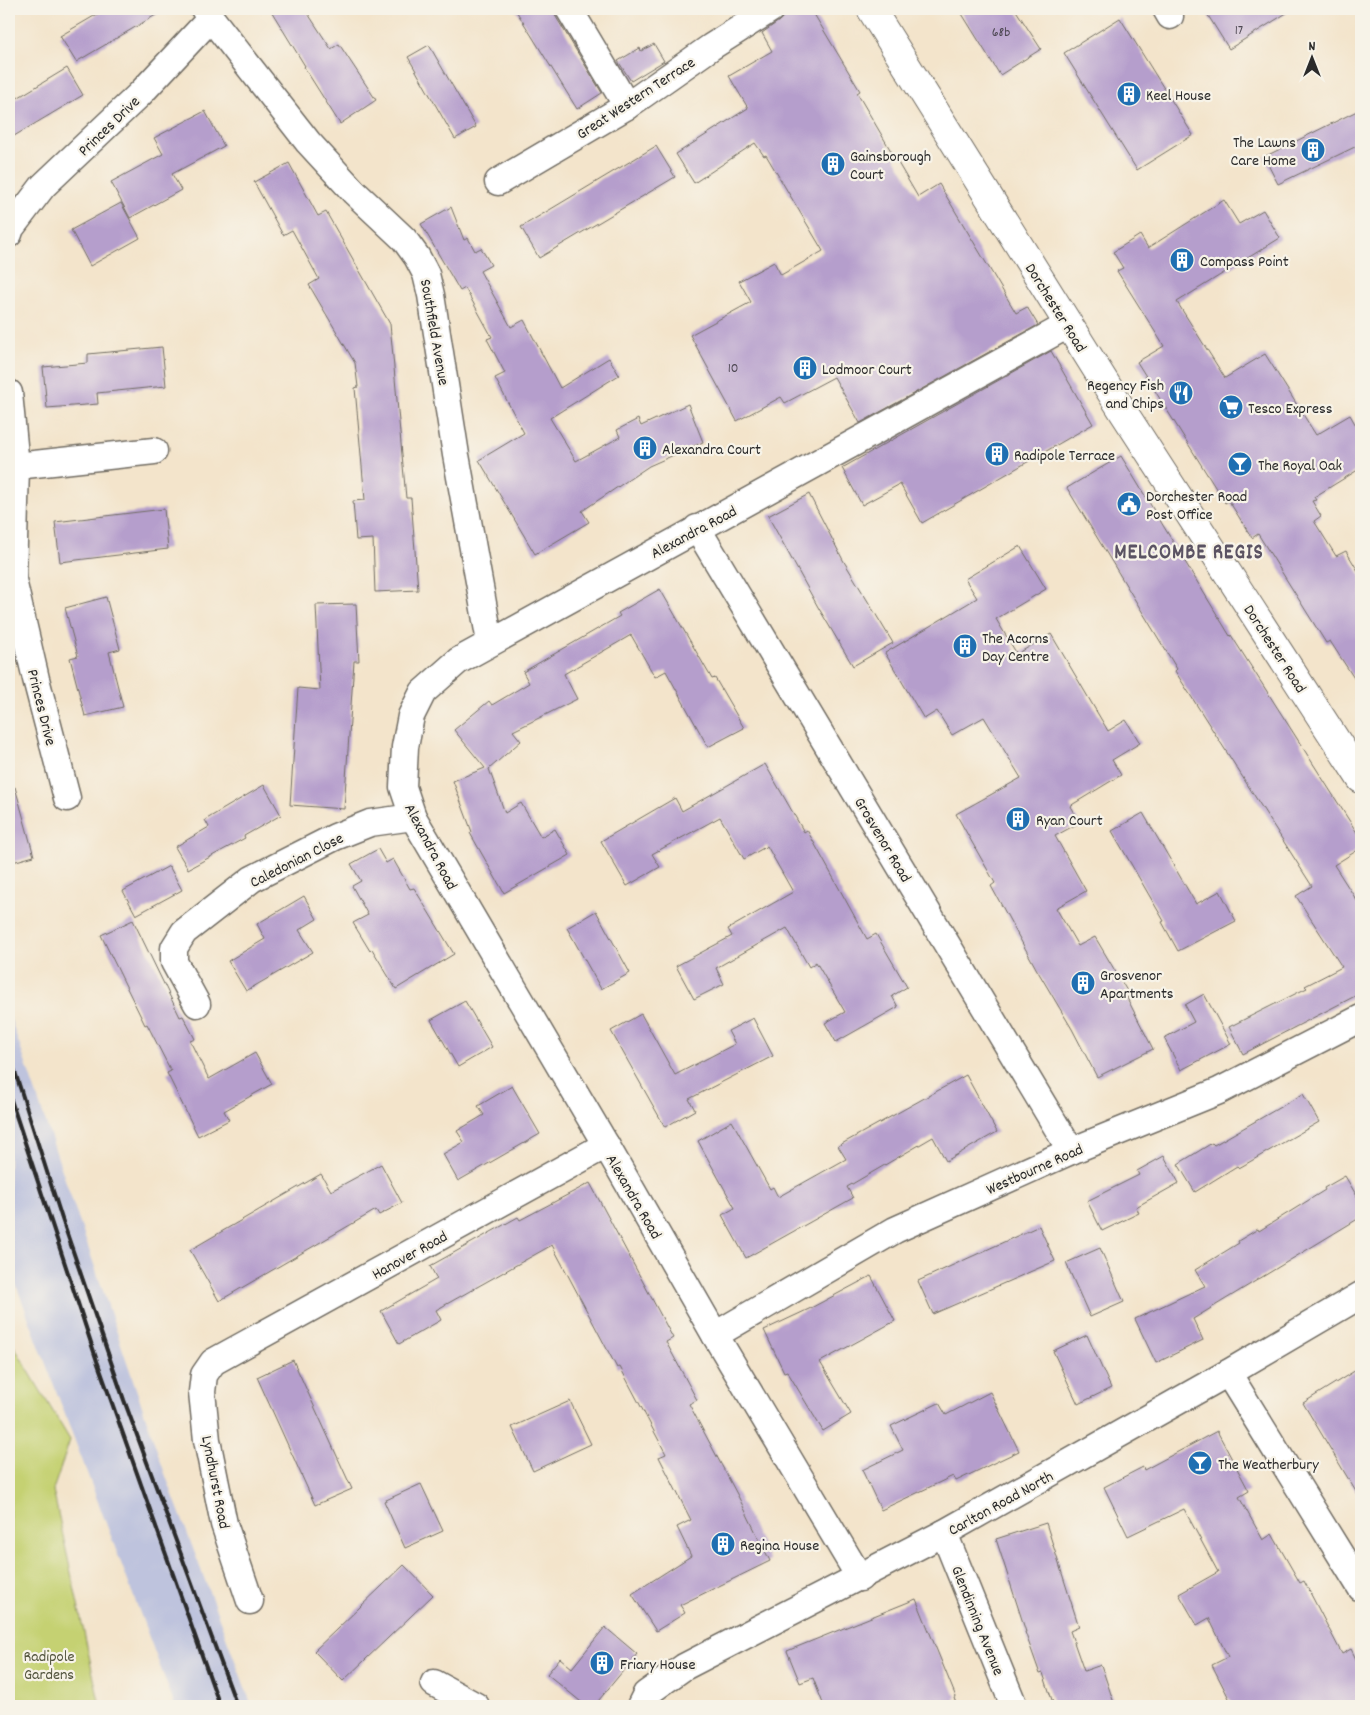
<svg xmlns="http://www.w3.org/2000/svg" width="1370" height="1715" font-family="Dekko,sans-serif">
  <rect width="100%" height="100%" fill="#f7f3e8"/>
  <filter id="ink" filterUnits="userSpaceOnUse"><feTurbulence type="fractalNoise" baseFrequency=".02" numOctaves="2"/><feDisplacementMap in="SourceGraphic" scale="10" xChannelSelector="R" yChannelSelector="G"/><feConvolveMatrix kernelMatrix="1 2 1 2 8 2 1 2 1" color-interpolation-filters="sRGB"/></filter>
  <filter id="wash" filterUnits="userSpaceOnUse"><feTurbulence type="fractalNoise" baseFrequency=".0096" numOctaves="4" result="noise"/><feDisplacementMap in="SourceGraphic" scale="20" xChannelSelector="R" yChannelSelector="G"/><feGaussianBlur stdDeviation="1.12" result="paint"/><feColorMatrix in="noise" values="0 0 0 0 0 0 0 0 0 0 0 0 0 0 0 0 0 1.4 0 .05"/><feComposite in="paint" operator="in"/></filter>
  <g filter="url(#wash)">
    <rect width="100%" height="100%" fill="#f3e4cb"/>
    <!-- industrial -->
    <polygon fill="#bec3dd" points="9,1014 164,1471 252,1706 175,1706 9,1266"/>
    <!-- green -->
    <polygon fill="#c5d172" stroke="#787e4e" points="9,1338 70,1440 53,1490 100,1706 9,1706"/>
    <g id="blocks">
      <!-- building -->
      <g fill="#b59ecc">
        <polygon points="106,9 166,9 76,62 60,36"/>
        <polygon points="270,9 305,9 331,49 339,44 376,100 340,124 304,67 305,66"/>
        <polygon points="515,9 554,9 556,17 602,93 577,109"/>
        <polygon points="786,9 811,9 860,91 857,93 918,197 939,184 1016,313 1027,307 1038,325 860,423 834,377 785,403 781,397 737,421 690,335 751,302 739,281 774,262 781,275 823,251 766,155 764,156 755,143 694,183 676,154 748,108 729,76 772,51 762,33 779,21 784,16"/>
        <polygon points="959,9 1015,9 1041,49 1000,75"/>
        <polygon points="1204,9 1293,9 1229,49"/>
        <polygon points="1120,18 1193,135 1137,170 1064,53"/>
        <polygon points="654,44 664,61 631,81 618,61 640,48 641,51"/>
        <polygon points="429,45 476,127 455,139 408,57"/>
        <polygon points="67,68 83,95 9,139 9,103"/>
        <polygon points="1361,109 1361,144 1278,184 1264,157"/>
        <polygon points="205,111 224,146 172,174 181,190 130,218 111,182 163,154 154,138"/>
        <polygon points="656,146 675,177 539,258 521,227"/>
        <polygon points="289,163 318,216 326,212 390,324 406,498 411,498 418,590 375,592 373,539 356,540 353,501 365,500 355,388 358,387 355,363 309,285 319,279 292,230 283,235 254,182"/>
        <polygon points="1224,200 1239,224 1263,210 1280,238 1177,302 1225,378 1265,354 1316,435 1350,415 1361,434 1361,468 1314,497 1316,500 1312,501 1321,516 1314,521 1336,556 1346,551 1361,576 1361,689 1330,641 1326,643 1258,534 1252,538 1229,501 1225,503 1137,362 1164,346 1117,271 1123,268 1113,252 1140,235 1148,248"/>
        <polygon points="121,203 140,238 90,266 71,230"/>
        <polygon points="451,207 464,240 468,238 475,251 481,248 491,265 480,271 511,327 524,320 560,388 609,358 619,375 550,418 576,461 620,437 617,430 638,419 641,426 688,404 703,442 649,466 582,511 589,522 535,554 479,460 524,433 495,378 505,373 487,339 492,337 465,288 460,291 421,224"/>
        <polygon points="162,347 166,386 97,393 98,404 47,408 43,367 88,363 88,354"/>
        <polygon points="1051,351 1093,424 922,523 900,484 862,505 842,468"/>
        <polygon points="1121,456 1230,636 1231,635 1361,839 1361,848 1334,865 1361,907 1361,997 1359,994 1243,1054 1229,1027 1307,988 1305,986 1342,967 1296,896 1312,886 1175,671 1177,669 1067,488"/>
        <polygon points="809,494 843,560 893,643 853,666 818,607 768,516"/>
        <polygon points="164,509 168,549 60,562 55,522"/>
        <polygon points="1020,546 1046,589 996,619 1017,654 1051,634 1108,731 1126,720 1140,743 1112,760 1121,775 1070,806 1079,823 1055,836 1086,891 1056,908 1078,946 1095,937 1130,996 1127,998 1153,1049 1097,1077 1072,1029 1037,970 991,886 995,883 956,814 1021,778 984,717 952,735 937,711 924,719 885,653 977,598 965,579"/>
        <polygon points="660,589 712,679 715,678 744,728 708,747 666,671 655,677 631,635 564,674 577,699 513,731 521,741 489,769 505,813 521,803 541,837 555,829 570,855 504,893 470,833 472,832 453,781 485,768 454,730 489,701 492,705 529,683 523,672 620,616 618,613"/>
        <polygon points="106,597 120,649 109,652 123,707 85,716 70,658 78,656 65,608"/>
        <polygon points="356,604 359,661 354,661 344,809 290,805 298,688 320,690 316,605"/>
        <polygon points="765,764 804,832 807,830 867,939 876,934 907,987 892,996 898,1007 836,1042 825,1023 845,1012 816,962 809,967 787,928 716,968 724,984 694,999 676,966 732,936 728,929 793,892 767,846 744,859 720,817 652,854 660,867 627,886 601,841 675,798 682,811"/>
        <polygon points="264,785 281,815 244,836 245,838 188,869 175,847 209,827 205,820"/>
        <polygon points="15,787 34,856 9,863 9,788"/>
        <polygon points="1143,813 1196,904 1220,891 1236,921 1178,951 1162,922 1164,921 1112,831"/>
        <polygon points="378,849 386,863 393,859 410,889 414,888 454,954 396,989 372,949 370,951 353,923 368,915 352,886 361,881 351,864"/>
        <polygon points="169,866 182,890 136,915 123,891"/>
        <polygon points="304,896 317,919 299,930 313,952 246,991 228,961 265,939 257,924"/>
        <polygon points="596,911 630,973 601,989 567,928"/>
        <polygon points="133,920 180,1017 183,1016 195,1039 190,1041 209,1079 255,1053 272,1084 224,1111 229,1120 198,1136 167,1073 171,1071 147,1024 145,1025 101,935"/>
        <polygon points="1204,994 1231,1044 1181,1070 1164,1038 1194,1022 1185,1005"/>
        <polygon points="465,1001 492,1047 458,1067 431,1020"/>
        <polygon points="641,1014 675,1075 735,1044 728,1031 753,1018 773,1056 689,1099 695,1110 665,1127 611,1031"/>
        <polygon points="966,1075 997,1132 946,1161 933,1137 847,1187 853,1198 746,1258 722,1215 735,1208 698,1141 732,1121 770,1189 773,1187 778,1197 846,1159 838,1146"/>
        <polygon points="512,1086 540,1134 458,1181 443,1154 464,1142 457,1131 484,1115 478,1106"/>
        <polygon points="1303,1094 1319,1122 1239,1168 1237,1166 1195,1192 1178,1164 1212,1143 1214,1145"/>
        <polygon points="1164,1156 1179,1183 1136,1207 1139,1213 1102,1231 1087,1201 1139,1175 1137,1171"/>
        <polygon points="381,1164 402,1203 379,1215 376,1210 219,1301 190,1250 321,1174 331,1191"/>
        <polygon points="1345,1176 1361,1203 1361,1217 1193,1319 1203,1340 1156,1363 1135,1319 1205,1286 1195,1270 1239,1243 1238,1241 1258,1229 1259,1231 1325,1190 1324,1188"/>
        <polygon points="590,1183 673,1338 666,1342 697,1400 689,1404 738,1496 770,1561 680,1605 685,1613 656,1631 632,1594 691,1556 677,1527 691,1520 659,1457 666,1454 620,1367 617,1368 552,1245 436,1310 441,1320 399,1344 381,1311 437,1279 430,1266 518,1217 520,1220"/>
        <polygon points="1039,1226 1055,1261 933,1314 918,1281"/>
        <polygon points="1100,1248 1124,1302 1090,1317 1066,1263"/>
        <polygon points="871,1276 895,1321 820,1362 851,1414 823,1431 787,1371 784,1372 764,1330 809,1309"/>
        <polygon points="1087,1335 1111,1388 1078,1404 1053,1351"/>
        <polygon points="293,1360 352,1489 315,1505 257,1377"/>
        <polygon points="1361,1367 1361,1500 1303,1403"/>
        <polygon points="990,1392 1019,1451 956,1481 953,1476 881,1510 862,1470 903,1450 891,1426 939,1403 946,1415"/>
        <polygon points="570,1401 591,1444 533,1471 512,1427"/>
        <polygon points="1217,1431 1249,1491 1239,1497 1263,1540 1272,1534 1300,1583 1304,1581 1342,1654 1351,1649 1361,1669 1361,1706 1233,1706 1212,1665 1228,1657 1209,1618 1197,1625 1179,1594 1218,1572 1184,1509 1128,1536 1104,1487 1143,1467 1144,1470"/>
        <polygon points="421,1484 443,1531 405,1548 384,1501"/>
        <polygon points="1046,1523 1079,1627 1070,1631 1084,1671 1101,1665 1115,1706 1054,1706 1043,1673 1040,1674 1025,1632 1026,1632 996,1539"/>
        <polygon points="404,1565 433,1595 343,1681 314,1651"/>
        <polygon points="916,1599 956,1697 954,1698 957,1706 824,1706 813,1678 800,1683 787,1651"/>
        <polygon points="605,1627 637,1654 594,1706 586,1706 547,1674 560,1658 572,1668"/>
      </g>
    </g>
  </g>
  <g filter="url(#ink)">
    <use href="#blocks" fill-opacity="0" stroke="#716c63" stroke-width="1"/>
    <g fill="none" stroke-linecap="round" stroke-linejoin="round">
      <defs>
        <g id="minor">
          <polyline points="204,9 308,142 354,192 404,239 417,257 426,274 431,295 456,455 490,642"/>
          <polyline points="569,9 627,106"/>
          <polyline points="1166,9 1170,16"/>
          <polyline points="498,182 627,106 711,47 771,9"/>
          <polyline points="9,234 11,228 43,186 140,94 211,18"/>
          <polyline points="9,393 16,466 13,580 36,679 67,798"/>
          <polyline points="16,466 154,451"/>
          <polyline points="697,528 1071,1151"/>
          <polyline points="197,1004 174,962 174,948 184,932 252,879 335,837 370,823 413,817"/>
          <polyline points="715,1335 895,1230 1071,1151 1219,1091 1361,1018"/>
          <polyline points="1228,1373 1361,1588"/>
          <polyline points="944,1533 1014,1706"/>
          <polyline points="860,1578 715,1335 606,1145 413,817 403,787 405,747 411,716 423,692 458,661 1068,325"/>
          <polyline points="250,1601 224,1524 207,1440 202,1392 204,1375 213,1362 606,1145"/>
          <polyline points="434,1683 476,1706"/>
          <polyline points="640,1706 646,1694 684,1667 944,1533 1228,1373 1361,1295"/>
        </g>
        <polyline id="secondary" points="871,9 1124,413 1361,779"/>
      </defs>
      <!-- minor casing -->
      <use href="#minor" stroke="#716c63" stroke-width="29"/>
      <!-- secondary casing -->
      <use href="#secondary" stroke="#716c63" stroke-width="30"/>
      <!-- minor -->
      <use href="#minor" stroke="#fff" stroke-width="26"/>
      <!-- secondary -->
      <use href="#secondary" stroke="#fff" stroke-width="28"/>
      <!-- rail -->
      <g stroke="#2b2b2b" stroke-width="4">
        <polyline points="9,1053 62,1219 124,1400 237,1706"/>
        <polyline points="9,1094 97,1361 220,1706"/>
      </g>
    </g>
  </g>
  <!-- icons -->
  <defs>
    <symbol id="building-disc" viewBox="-11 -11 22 22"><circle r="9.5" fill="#1f6fb2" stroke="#f7f3e8"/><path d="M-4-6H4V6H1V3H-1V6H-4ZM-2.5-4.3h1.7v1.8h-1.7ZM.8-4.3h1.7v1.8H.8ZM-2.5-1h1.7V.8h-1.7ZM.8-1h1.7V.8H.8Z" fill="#fff"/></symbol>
    <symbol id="restaurant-disc" viewBox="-11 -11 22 22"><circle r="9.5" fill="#1f6fb2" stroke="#f7f3e8"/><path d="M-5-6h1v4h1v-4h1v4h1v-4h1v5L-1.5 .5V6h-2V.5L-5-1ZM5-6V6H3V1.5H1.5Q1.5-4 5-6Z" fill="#fff"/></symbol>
    <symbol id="supermarket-disc" viewBox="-11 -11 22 22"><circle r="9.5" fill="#1f6fb2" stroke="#f7f3e8"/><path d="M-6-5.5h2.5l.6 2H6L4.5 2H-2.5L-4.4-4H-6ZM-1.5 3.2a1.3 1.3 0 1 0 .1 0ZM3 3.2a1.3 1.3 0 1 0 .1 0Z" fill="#fff"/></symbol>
    <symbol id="bar-disc" viewBox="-11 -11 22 22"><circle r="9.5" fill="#1f6fb2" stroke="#f7f3e8"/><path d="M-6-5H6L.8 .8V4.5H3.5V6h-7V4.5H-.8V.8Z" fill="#fff"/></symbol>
    <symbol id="civic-disc" viewBox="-11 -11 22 22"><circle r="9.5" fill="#1f6fb2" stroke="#f7f3e8"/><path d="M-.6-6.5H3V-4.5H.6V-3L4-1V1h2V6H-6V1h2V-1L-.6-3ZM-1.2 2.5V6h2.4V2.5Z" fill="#fff"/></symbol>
  </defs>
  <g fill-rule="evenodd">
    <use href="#building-disc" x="1115" y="80" width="28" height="28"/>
    <use href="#building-disc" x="1299" y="136" width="28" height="28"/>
    <use href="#building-disc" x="819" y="150" width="28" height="28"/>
    <use href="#building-disc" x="1168" y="246" width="28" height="28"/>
    <use href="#building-disc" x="791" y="354" width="28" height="28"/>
    <use href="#restaurant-disc" x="1167" y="379" width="28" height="28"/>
    <use href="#supermarket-disc" x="1217" y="393" width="28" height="28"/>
    <use href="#building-disc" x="631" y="434" width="28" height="28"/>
    <use href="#building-disc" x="983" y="440" width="28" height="28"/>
    <use href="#bar-disc" x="1226" y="450" width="28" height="28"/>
    <use href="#civic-disc" x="1115" y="490" width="28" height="28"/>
    <use href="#building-disc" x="951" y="632" width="28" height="28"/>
    <use href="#building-disc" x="1004" y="805" width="28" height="28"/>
    <use href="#building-disc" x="1069" y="969" width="28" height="28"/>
    <use href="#bar-disc" x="1186" y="1449" width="28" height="28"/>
    <use href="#building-disc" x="709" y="1530" width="28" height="28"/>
    <use href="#building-disc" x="588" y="1649" width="28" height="28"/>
  </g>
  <g text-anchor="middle" stroke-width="4.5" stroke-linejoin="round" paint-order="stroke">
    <!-- number labels -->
    <g font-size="14" fill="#4e4853">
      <text x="1239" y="34">17</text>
      <text x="1001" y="36">68b</text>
      <text x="733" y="372">10</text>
    </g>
    <!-- poi labels -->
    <g font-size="16" fill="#2b2b2b" stroke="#f7f3e8" text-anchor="start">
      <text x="1146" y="100">Keel House</text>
      <text x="1296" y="147" text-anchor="end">The Lawns<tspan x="1296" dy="18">Care Home</tspan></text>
      <text x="850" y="161">Gainsborough<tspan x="850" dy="18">Court</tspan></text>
      <text x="1200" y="266">Compass Point</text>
      <text x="822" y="374">Lodmoor Court</text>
      <text x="1164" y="390" text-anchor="end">Regency Fish<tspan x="1164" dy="18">and Chips</tspan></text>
      <text x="1248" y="413">Tesco Express</text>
      <text x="662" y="454">Alexandra Court</text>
      <text x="1014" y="460">Radipole Terrace</text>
      <text x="1258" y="470">The Royal Oak</text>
      <text x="1146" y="501">Dorchester Road<tspan x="1146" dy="18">Post Office</tspan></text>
      <text x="982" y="643">The Acorns<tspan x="982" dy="18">Day Centre</tspan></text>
      <text x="1036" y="825">Ryan Court</text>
      <text x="1100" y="980">Grosvenor<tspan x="1100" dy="18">Apartments</tspan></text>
      <text x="1218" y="1469">The Weatherbury</text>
      <text x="740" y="1550">Regina House</text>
      <text x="620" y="1669">Friary House</text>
    </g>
    <!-- street labels -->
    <g font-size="16" fill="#2b2b2b" stroke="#f7f3e8">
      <text transform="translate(635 97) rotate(-33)" y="6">Great Western Terrace</text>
      <text transform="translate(108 125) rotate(-44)" y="6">Princes Drive</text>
      <text transform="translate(1057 307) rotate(58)" y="6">Dorchester Road</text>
      <text transform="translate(436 332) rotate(80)" y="6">Southfield Avenue</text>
      <text transform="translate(693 531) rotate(-28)" y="6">Alexandra Road</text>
      <text transform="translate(1276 648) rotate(57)" y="6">Dorchester Road</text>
      <text transform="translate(43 707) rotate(76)" y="6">Princes Drive</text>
      <text transform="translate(884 839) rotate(59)" y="6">Grosvenor Road</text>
      <text transform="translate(432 846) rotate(62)" y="6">Alexandra Road</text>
      <text transform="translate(296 859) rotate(-27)" y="6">Caledonian Close</text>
      <text transform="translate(1034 1168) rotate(-24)" y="6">Westbourne Road</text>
      <text transform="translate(635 1196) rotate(60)" y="6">Alexandra Road</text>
      <text transform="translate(409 1254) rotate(-29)" y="6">Hanover Road</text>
      <text transform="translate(217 1482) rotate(79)" y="6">Lyndhurst Road</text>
      <text transform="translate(1000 1502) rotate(-29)" y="6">Carlton Road North</text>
      <text transform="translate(979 1620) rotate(68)" y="6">Glendinning Avenue</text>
    </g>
    <!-- park labels -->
    <g font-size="16" fill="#52543d" stroke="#f7f3e8">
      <text x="49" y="1661">Radipole<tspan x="49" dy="18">Gardens</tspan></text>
    </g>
    <!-- district labels -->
    <g font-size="21" font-weight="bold" letter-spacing="1" fill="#5b5363" stroke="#f7f3e8">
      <text x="1189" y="558">MELCOMBE REGIS</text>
    </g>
  </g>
  <!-- margin -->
  <rect width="1370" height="1715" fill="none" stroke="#f7f3e8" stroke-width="30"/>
  <!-- north arrow -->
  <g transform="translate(1312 58)" stroke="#f7f3e8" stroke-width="4" paint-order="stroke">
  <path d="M0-4L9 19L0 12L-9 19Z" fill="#2b2b2b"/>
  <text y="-8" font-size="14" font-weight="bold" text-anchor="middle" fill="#2b2b2b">N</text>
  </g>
</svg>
